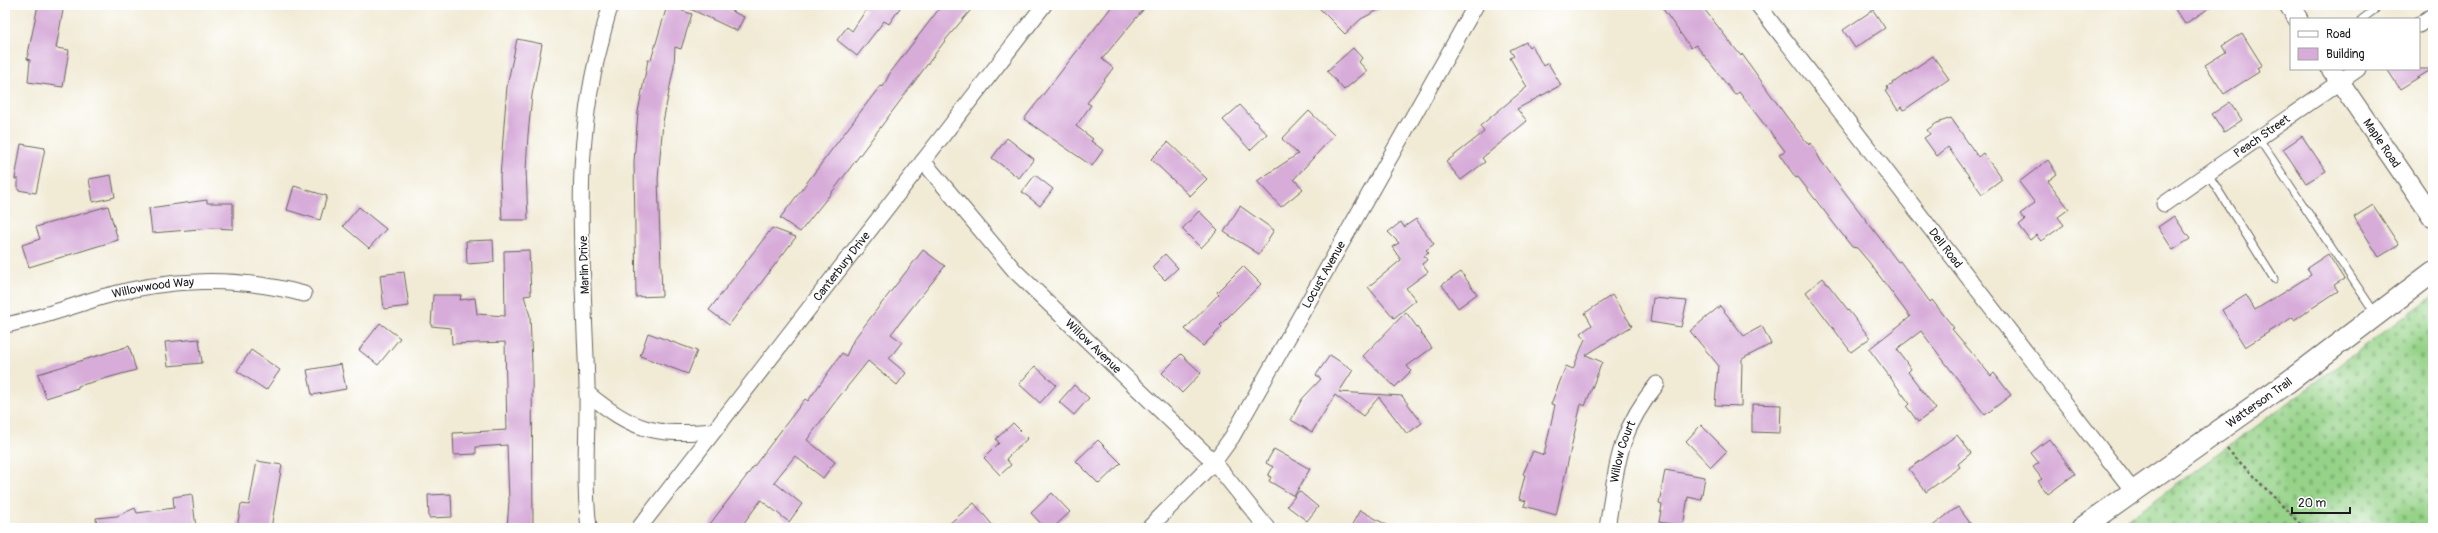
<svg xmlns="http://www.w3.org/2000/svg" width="2438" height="533" font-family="Pangolin,sans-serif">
  <defs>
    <pattern id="cemetery-stones" width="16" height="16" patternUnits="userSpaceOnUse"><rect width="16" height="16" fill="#96d389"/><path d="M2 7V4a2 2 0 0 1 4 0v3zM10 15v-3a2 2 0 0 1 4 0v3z" fill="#81b576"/></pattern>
  </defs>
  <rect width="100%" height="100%" fill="#fff"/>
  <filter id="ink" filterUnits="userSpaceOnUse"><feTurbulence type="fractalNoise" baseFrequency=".025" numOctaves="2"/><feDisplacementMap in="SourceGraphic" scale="8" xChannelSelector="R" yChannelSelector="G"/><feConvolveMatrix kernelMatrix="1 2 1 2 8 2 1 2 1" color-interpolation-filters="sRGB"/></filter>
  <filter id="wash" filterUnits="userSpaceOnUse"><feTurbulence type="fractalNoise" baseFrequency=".012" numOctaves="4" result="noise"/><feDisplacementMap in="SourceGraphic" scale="16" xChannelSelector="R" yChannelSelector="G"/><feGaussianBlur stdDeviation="0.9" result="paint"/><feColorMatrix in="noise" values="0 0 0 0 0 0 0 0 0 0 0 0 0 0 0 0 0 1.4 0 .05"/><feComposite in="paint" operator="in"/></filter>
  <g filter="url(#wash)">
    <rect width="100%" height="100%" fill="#f1ebd6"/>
    <!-- cemetery -->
    <polygon fill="url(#cemetery-stones)" stroke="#597852" points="2433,296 2433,528 2117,528"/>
    <g id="blocks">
      <!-- building -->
      <g fill="#d7acd9">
        <polygon points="38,5 64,5 56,48 69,50 63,87 28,82 30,60 27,59"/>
        <polygon points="682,5 719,5 744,17 737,31"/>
        <polygon points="859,5 902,5 889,24 884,21 857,56 837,40 847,27 852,31 866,10"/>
        <polygon points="942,5 975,5 947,38 836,187 800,232 780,218 880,86 883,87 890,73"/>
        <polygon points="1113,5 1147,5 1102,59 1113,68 1087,103 1091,105 1076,126 1093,139 1091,141 1103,150 1092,166 1024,119"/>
        <polygon points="1316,5 1388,5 1361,19 1345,34"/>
        <polygon points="1660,5 1701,5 1741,56 1742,54 1786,116 1809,145 1811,143 1821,161 1898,262 1900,261 1930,302 1932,300 1954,328 1952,329 1991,376 1994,373 2011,395 1985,415 1921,331 1897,349 1911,369 1908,372 1936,409 1918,422 1907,407 1910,404 1869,349 1910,317 1869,262 1857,248 1852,247 1798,177 1796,178 1779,154 1785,151 1739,92 1735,95 1696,45 1691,48"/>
        <polygon points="2172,5 2214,5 2185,24"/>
        <polygon points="667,6 692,14 681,49 675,47 674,66 663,122 658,179 662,296 636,297 634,162 638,112 648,60 651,60"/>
        <polygon points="1873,10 1885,28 1855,48 1843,30"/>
        <polygon points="2242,33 2262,65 2257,68 2259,72 2224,94 2205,65 2226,52 2222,46"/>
        <polygon points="517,39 542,44 532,95 528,135 526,170 528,220 502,220 500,177 507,86"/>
        <polygon points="1526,42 1529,47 1532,45 1543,66 1548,63 1561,85 1517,109 1527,121 1482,158 1485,162 1461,180 1446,162 1484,132 1480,126 1527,87 1510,58 1514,56 1510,50"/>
        <polygon points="1353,48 1362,58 1359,62 1367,71 1344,90 1327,71"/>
        <polygon points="1933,56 1949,79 1904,110 1902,107 1898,110 1885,91 1888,89 1887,87"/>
        <polygon points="2387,69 2432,69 2400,89"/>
        <polygon points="2230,102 2242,120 2224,132 2212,114"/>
        <polygon points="1240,105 1267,134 1250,150 1223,120"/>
        <polygon points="1309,111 1334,135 1294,179 1303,189 1281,207 1257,181 1298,154 1282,139"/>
        <polygon points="1951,118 1978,157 1983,153 2002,179 1982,194 1948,147 1937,156 1924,138 1930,134 1927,130 1937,123"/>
        <polygon points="2302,136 2326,171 2306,183 2283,149"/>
        <polygon points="1007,138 1034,159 1019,178 992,158"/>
        <polygon points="1168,142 1207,179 1190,196 1151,159"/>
        <polygon points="21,144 45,148 36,193 18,190 18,179 15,179"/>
        <polygon points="2048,160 2057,174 2048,181 2069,209 2058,217 2064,225 2041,241 2036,235 2030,240 2019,225 2025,220 2020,214 2035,203 2019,182"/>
        <polygon points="111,175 115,197 93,202 89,179"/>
        <polygon points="1035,175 1053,189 1040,206 1022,192"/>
        <polygon points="294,186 327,196 320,220 287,210"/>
        <polygon points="207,200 207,203 233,203 233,229 212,228 152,233 149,208"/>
        <polygon points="2373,205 2399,245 2379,257 2354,217"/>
        <polygon points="108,206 118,240 29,267 22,245 40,239 36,227"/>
        <polygon points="1240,206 1274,230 1259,254 1224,232"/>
        <polygon points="359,207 386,229 369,248 343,226"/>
        <polygon points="1199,211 1218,230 1201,248 1182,229"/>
        <polygon points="2174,216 2190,239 2173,250 2158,227"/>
        <polygon points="1416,219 1434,244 1426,250 1429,253 1424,256 1427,260 1422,264 1428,272 1406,288 1416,300 1394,318 1368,287 1401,260 1392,247 1399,243 1388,232 1401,222 1404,227"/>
        <polygon points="772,228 796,237 729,325 709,310"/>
        <polygon points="493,240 494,262 467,264 466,241"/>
        <polygon points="529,250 531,295 524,296 530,316 532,365 533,528 507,528 509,501 507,445 476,447 476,454 454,455 453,433 507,430 505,342 452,344 451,328 431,326 433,295 461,295 460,300 475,298 477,314 505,316 504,251"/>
        <polygon points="923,250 945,266 891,334 902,342 889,359 906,373 897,385 868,361 835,402 807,440 835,462 823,478 795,456 774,482 802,504 789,522 761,500 740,528 707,528 805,399 808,401 842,353 846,356 854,339"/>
        <polygon points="1165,254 1178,268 1165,280 1152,267"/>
        <polygon points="2328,254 2344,279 2334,285 2338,291 2294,320 2293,317 2245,347 2222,310 2246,295 2255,310 2311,275 2307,268"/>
        <polygon points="1243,266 1261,284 1220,325 1222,327 1203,346 1185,329 1219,294 1217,292"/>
        <polygon points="404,272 409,306 384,309 380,275"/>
        <polygon points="1461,272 1477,294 1458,308 1442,285"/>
        <polygon points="1823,278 1870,338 1851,352 1806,292"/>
        <polygon points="1612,295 1632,326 1586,355 1602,362 1585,406 1581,404 1556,515 1524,506 1526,501 1519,499 1525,475 1523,474 1533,451 1544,455 1555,405 1551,404 1566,366 1573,369 1585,339 1581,333 1592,325 1585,313"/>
        <polygon points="1653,298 1687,301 1681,327 1650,322"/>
        <polygon points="1720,306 1744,336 1762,326 1771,344 1742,359 1741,406 1715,405 1718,365 1690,331"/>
        <polygon points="1406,312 1432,348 1407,366 1411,371 1395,387 1363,356"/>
        <polygon points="380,323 400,338 378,365 359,350"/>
        <polygon points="648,333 697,351 688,374 640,356"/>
        <polygon points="199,339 202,363 168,366 165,342"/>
        <polygon points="129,346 136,370 78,386 78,388 46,398 38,374"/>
        <polygon points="251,350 280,370 266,390 237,371"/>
        <polygon points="1181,354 1201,373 1182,393 1162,373"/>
        <polygon points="1330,355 1353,370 1339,392 1402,396 1422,423 1407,434 1379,397 1363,416 1335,395 1312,432 1291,420 1302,399 1321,379 1316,375"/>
        <polygon points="341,364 346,389 312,395 307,370"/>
        <polygon points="1035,366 1056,385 1040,403 1019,384"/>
        <polygon points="1074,385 1089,398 1074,415 1059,402"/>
        <polygon points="1752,404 1781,405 1780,433 1752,432"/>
        <polygon points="1013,423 1028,438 1006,459 1011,465 1000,475 984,458 999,443 996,439"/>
        <polygon points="1701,425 1727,451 1711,467 1686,441"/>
        <polygon points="1957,435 1971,453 1958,464 1960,467 1926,492 1909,469"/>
        <polygon points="2049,439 2075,474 2048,494 2038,481 2042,479 2033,467 2039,463 2031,453"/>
        <polygon points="1098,440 1121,463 1099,484 1076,461"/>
        <polygon points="1274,449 1310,469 1294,496 1269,481 1271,477 1268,476 1273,467 1266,463"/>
        <polygon points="257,461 282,465 271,528 237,528 241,504 249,505"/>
        <polygon points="1665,470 1705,477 1701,500 1688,497 1683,526 1659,522 1662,505 1659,504"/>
        <polygon points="1299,491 1318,507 1307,521 1287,506"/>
        <polygon points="1052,493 1070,512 1053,528 1045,528 1031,513"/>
        <polygon points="192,494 196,528 97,528 96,518 117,516 135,508 137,513 174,508 173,497"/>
        <polygon points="451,494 452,517 429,518 428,495"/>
        <polygon points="974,503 995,528 944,528"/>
        <polygon points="1958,507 1974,528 1930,528 1952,511"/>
        <polygon points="1360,510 1392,528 1350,528"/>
      </g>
    </g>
  </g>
  <g filter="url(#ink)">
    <use href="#blocks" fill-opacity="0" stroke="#67645d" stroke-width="1"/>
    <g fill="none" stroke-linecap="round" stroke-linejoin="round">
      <defs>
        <g id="service">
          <polyline points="2362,19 2381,5"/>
          <polyline points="2259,139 2375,313"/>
          <polyline points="2208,174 2274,279"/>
        </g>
        <g id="minor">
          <path id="s1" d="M1758,5L2133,491"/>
          <polyline points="2419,25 2433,15"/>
          <path id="s2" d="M923,161L1015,271L1214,462L1267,528"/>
          <path id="s3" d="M2164,204L2358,69"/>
          <path id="s4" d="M5,325C38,319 69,307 102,297C167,278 238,276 304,294"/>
          <path d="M587,393C634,431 654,436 713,431"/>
          <path d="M589,528C583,481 588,433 587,386C584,274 570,155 600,46C603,32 606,18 611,5"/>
          <path id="s5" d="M639,528L1044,5"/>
          <path id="s6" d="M1149,528L1214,462L1232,437L1476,5"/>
          <path id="s7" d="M1607,528C1617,468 1616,434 1657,384"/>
        </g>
        <g id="tertiary">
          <polyline points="2289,5 2298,19"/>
          <path id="s8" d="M2331,69L2433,218"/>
        </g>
        <g id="secondary">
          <path id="s9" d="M2082,528L2288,382L2433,272"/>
        </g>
      </defs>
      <!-- service casing -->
      <use href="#service" stroke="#67645d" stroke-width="9"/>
      <!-- minor casing -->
      <use href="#minor" stroke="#67645d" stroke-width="17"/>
      <!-- tertiary casing -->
      <use href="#tertiary" stroke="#67645d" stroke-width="21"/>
      <!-- secondary casing -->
      <use href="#secondary" stroke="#67645d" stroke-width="23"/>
      <!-- path -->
      <polyline stroke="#67645d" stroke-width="2.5" stroke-dasharray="3 3" stroke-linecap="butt" points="2227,449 2304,528"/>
      <!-- service -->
      <use href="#service" stroke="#fff" stroke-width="7"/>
      <!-- minor -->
      <use href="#minor" stroke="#fff" stroke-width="15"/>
      <!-- tertiary -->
      <use href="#tertiary" stroke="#fff" stroke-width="19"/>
      <!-- secondary -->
      <use href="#secondary" stroke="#fff" stroke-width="21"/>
    </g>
  </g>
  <g text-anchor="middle" stroke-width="3.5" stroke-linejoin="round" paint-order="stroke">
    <!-- street labels -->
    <g font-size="12" fill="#1c1c1c" stroke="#fff">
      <text dy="4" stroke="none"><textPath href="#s3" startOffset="119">Peach Street</textPath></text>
      <text dy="4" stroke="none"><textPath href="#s8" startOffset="90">Maple Road</textPath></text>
      <text dy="4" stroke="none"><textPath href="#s1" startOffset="307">Dell Road</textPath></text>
      <text transform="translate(584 265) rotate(-92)" y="4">Marlin Drive</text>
      <text dy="4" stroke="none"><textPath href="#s5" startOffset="331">Canterbury Drive</textPath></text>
      <text dy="4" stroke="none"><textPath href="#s6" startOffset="310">Locust Avenue</textPath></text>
      <text dy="4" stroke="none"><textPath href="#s4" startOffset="153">Willowwood Way</textPath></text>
      <text dy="4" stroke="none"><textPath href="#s2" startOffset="252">Willow Avenue</textPath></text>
      <text dy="4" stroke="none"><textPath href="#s9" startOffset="217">Watterson Trail</textPath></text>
      <text dy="4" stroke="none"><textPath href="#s7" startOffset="78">Willow Court</textPath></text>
    </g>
  </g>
  <!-- margin -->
  <rect width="2438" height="533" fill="none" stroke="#fff" stroke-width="20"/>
  <!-- legend -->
  <rect x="2290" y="18" width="130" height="52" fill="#ffffff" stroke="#a4a4a4"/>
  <rect x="2298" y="31" width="20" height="6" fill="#ffffff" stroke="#a4a4a4"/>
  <text x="2326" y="38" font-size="12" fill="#1c1c1c">Road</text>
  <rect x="2298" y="48" width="20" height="12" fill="#d7acd9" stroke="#a4a4a4"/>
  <text x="2326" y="58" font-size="12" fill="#1c1c1c">Building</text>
  <!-- scale -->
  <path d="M2292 507v6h58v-6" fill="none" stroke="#1c1c1c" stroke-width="2"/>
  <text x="2298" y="507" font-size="12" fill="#1c1c1c" stroke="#ffffff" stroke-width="3" paint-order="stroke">20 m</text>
</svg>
